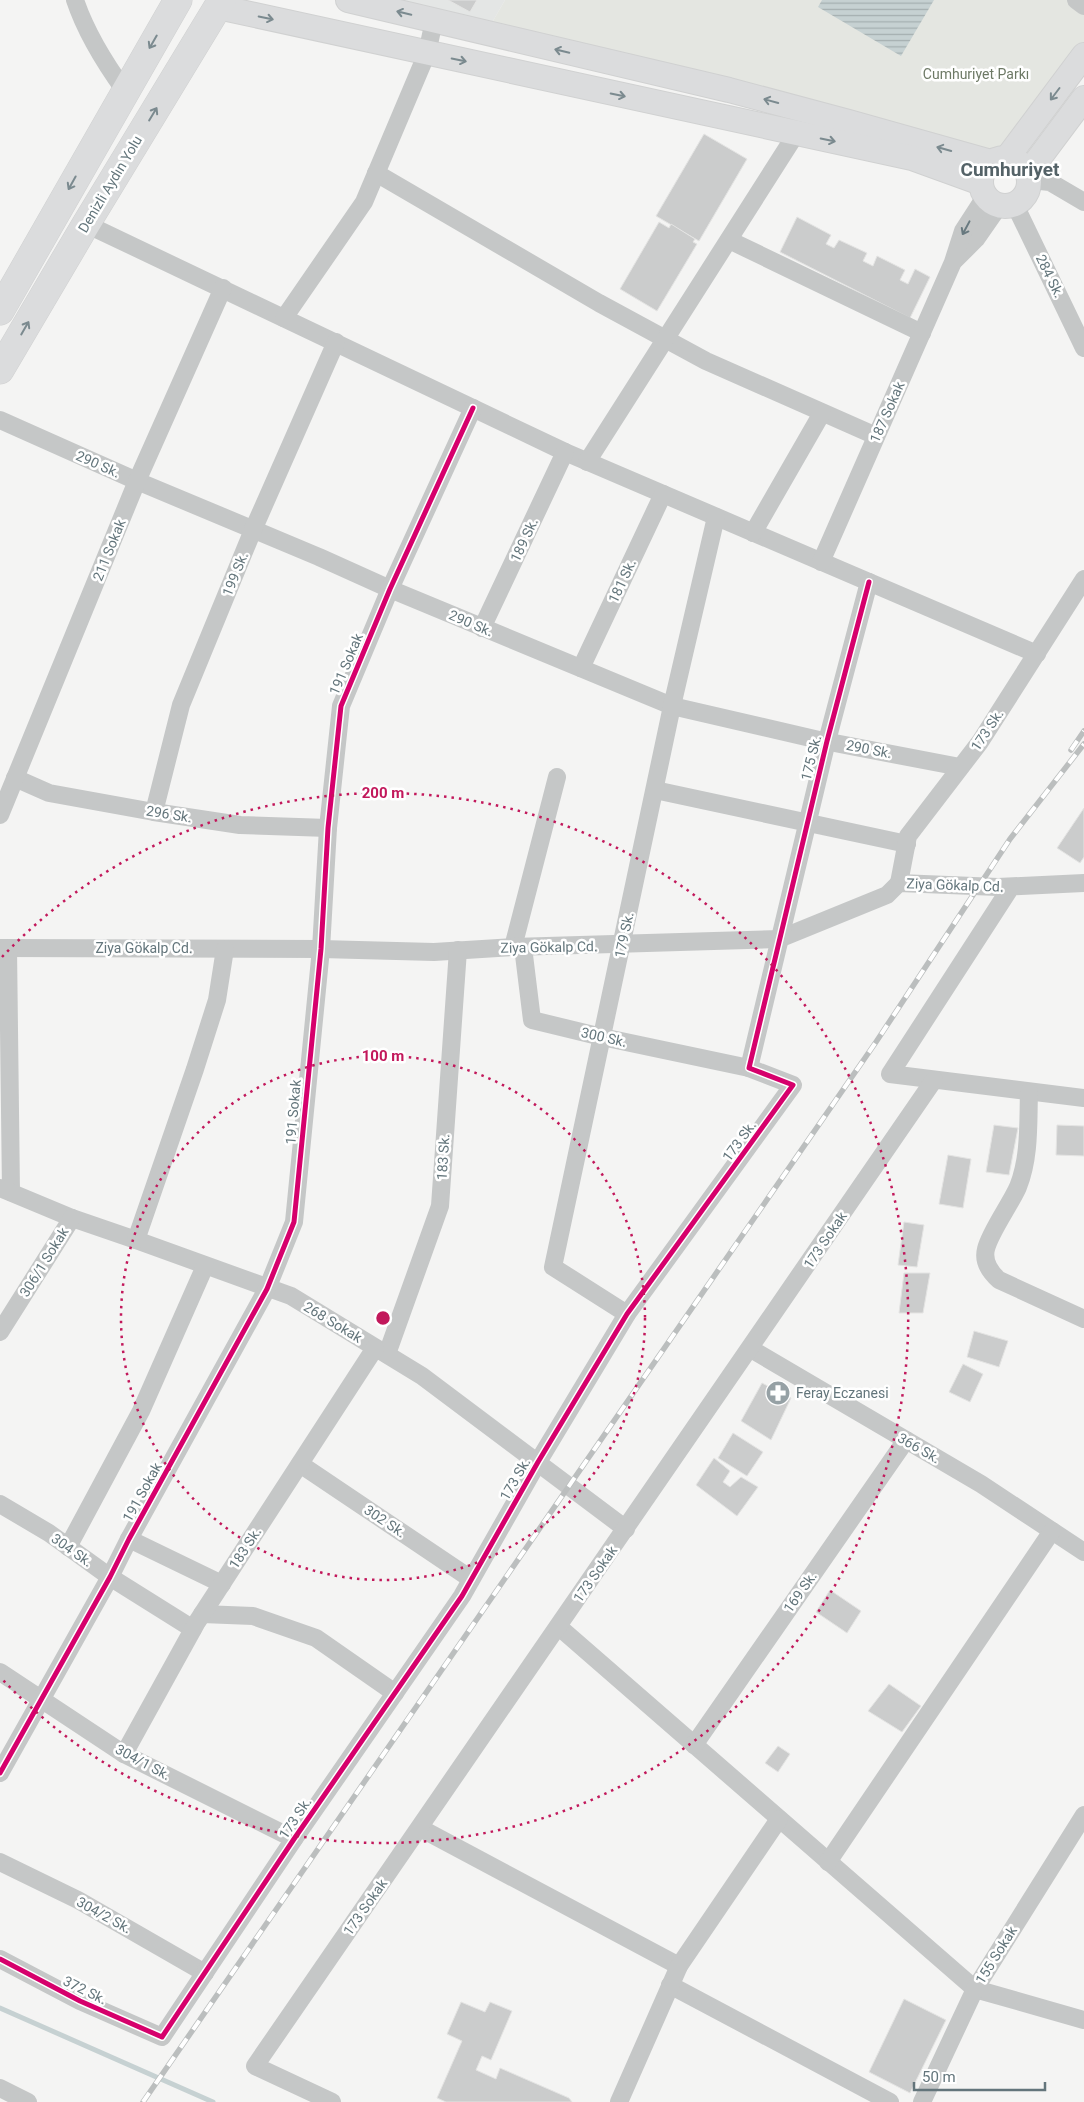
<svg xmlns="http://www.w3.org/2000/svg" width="1084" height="2102" font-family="Roboto,sans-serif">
  <defs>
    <pattern id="water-rules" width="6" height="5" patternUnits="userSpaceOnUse" patternTransform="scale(1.25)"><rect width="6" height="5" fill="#c6d1d2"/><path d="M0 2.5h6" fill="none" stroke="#a4aeaf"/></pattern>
  </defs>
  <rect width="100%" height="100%" fill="#f4f4f3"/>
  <!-- built -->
  <polygon fill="#e4e6e5" points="348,0 505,0 486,33"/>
  <!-- green -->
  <polygon fill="#e4e6e1" points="505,0 1076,0 1084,6 1084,55 1007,158 486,33"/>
  <!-- water -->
  <polygon fill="url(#water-rules)" points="822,0 934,0 901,56 818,7"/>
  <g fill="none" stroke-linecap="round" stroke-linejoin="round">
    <!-- stream -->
    <polyline stroke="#c6d1d2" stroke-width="5" points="0,2008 213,2102"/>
  </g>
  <!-- building -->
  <g fill="#cbcccc" stroke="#e4e4e3">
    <polygon points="448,0 477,0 470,12"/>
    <polygon points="704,134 747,159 699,241 656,216"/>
    <polygon points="797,217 831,235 826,244 834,248 839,240 867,253 863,261 873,266 877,256 905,270 900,280 908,284 915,269 930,277 910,318 780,252"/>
    <polygon points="659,222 669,228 671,224 695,239 693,242 697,244 657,311 620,289"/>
    <polygon points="1084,808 1084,857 1080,863 1057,848"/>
    <polygon points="994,1125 1018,1128 1009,1175 986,1172"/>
    <polygon points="1057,1125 1084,1126 1084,1156 1056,1155"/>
    <polygon points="948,1155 971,1159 963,1208 939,1204"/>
    <polygon points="904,1222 924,1225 917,1267 898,1265"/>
    <polygon points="904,1273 930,1273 923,1313 899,1313"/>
    <polygon points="974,1331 1008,1341 999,1367 967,1357"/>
    <polygon points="963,1364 983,1374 970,1402 949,1392"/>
    <polygon points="762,1383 791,1398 771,1440 741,1421"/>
    <polygon points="733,1433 763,1452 747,1476 718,1458"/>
    <polygon points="714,1458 730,1471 723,1482 730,1487 741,1477 758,1487 737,1516 696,1485"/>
    <polygon points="830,1590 861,1611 847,1633 816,1612"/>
    <polygon points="889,1684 921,1706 902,1732 868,1711"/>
    <polygon points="778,1746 790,1754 778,1772 765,1763"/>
    <polygon points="904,1999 946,2020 910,2093 869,2072"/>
    <polygon points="461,2002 485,2012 490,2002 512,2011 491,2060 482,2056 476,2070 496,2079 500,2068 569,2098 572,2102 446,2102 437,2098 462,2041 447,2034"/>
  </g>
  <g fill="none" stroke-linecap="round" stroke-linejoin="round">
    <defs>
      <g id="secondary">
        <polyline points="348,0 729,90 849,122 991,162"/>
        <polyline points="218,7 912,158 981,183"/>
        <circle cx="1005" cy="182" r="24"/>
        <polyline points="1007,158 1084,55"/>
        <polyline points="1028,173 1084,98"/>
      </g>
      <g id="trunk">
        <polyline points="0,311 178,0"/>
        <polyline points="0,370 86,224 222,0"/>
      </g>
    </defs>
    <!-- secondary casing -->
    <use href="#secondary" stroke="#d0d1d1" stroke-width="26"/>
    <!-- trunk casing -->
    <use href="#trunk" stroke="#d0d1d1" stroke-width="29"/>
    <!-- minor -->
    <g stroke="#c5c7c7" stroke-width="18">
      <path d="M75,0C86,33 104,62 125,91"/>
      <polyline points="1076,0 1084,6"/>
      <polyline points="376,173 599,303 706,361 876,436"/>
      <polyline points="1030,180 1050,182 1084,202"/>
      <polyline points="1015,205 1084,348"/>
      <polyline points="86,224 565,452 1037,654"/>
      <polyline points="729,240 922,333"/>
      <polyline points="955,260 976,239 999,206"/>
      <polyline points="284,318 364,202 427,53 434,21"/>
      <polyline points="0,420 137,481 319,557 390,589 672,706 819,740 960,767"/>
      <polyline points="587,462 796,134"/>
      <polyline points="753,533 822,413"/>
      <polyline points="821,562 953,262 963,231 985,197"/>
      <polyline points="482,628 565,452"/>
      <polyline points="581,668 663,494"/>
      <polyline points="15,778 49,793 154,812 240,825 328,828"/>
      <polyline points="655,790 907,844"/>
      <polyline points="154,812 181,705 253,530 336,342"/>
      <polyline points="0,815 137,481 223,288"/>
      <polyline points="899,883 908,836 980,742 1084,579"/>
      <polyline points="1011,887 890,1074 1084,1098"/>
      <polyline points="513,947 557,777"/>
      <polyline points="523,947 532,1020 602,1037 749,1068"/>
      <polyline points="0,948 321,949 434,952 513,947 779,939 887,895 899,883 998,887 1084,883"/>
      <polyline points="8,948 11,1192"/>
      <path d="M1029,1092C1028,1123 1030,1157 1018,1187C1010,1205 990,1232 986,1249C983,1261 990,1272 999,1280L1084,1319"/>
      <polyline points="0,1188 72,1218 136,1240 291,1296 422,1376 626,1529"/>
      <polyline points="136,1240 195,1069 217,1000 225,949"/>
      <polyline points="627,1314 553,1267 672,706 716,517"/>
      <polyline points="0,1332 72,1218"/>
      <polyline points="751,1349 981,1484 1084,1552"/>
      <polyline points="387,1354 440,1206 458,950"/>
      <polyline points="300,1464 471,1579"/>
      <polyline points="0,1504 49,1533 110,1577 193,1629"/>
      <polyline points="129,1539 222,1584"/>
      <polyline points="68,1547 141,1411 205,1266"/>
      <polyline points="202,1614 253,1616 316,1638 395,1693"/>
      <polyline points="559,1627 975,1989 1084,2020"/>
      <polyline points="0,1672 124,1754 294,1839"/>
      <polyline points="694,1745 906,1440"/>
      <polyline points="124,1754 197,1622 375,1348"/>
      <polyline points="0,1773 110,1577 129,1539 267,1289 294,1222 321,949 328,828 341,706 390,589 473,408"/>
      <polyline points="420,1828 679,1966"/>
      <polyline points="0,1862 78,1900 205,1973"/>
      <polyline points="828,1862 1052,1531"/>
      <polyline points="0,1959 80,2001 162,2037 294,1839 462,1596 538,1462 627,1314 793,1085 749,1068 827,741 869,582"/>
      <polyline points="670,1985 890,2102"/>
      <polyline points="0,2088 28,2102"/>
      <polyline points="332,2102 255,2066 934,1080"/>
      <polyline points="619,2102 679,1966 779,1819"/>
      <polyline points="922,2102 975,1989 1084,1815"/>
    </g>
    <!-- secondary -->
    <use href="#secondary" stroke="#dbdcdd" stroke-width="24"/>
    <!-- trunk -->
    <use href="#trunk" stroke="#dbdcdd" stroke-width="28"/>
    <defs>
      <g id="rail">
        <polyline points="1071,750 1084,731"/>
        <polyline points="143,2102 876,1042 1010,839 1084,744"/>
      </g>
    </defs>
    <!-- rail casing -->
    <use href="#rail" stroke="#bbbebe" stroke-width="5.5"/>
    <!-- rail -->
    <use href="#rail" stroke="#fff" stroke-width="4" stroke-dasharray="11" stroke-linecap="butt"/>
    <defs>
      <g id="cycleway">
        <polyline points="0,1773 110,1577 129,1539 267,1289 294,1222 321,949 328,828 341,706 390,589 473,408"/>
        <polyline points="0,1959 80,2001 162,2037 294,1839 462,1596 538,1462 627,1314 793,1085 749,1068 827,741 869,582"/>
      </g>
    </defs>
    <!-- cycleway casing -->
    <use href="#cycleway" stroke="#fff" stroke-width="8"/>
    <!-- cycleway -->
    <use href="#cycleway" stroke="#d6006c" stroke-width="5"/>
  </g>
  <!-- one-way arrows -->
  <defs><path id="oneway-shaft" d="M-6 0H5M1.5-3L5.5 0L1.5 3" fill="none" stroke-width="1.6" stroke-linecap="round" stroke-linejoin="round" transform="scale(1.25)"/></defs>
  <g stroke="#7b8a8f">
    <use href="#oneway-shaft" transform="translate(404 13) rotate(-167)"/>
    <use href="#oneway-shaft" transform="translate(266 18) rotate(12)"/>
    <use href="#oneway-shaft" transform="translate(153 42) rotate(120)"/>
    <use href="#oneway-shaft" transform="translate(562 51) rotate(-167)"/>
    <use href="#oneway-shaft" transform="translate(459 60) rotate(12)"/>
    <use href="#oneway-shaft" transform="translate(1055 94) rotate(127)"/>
    <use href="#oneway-shaft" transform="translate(618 95) rotate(12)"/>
    <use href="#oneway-shaft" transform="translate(771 101) rotate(-165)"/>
    <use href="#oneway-shaft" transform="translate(153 114) rotate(-59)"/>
    <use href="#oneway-shaft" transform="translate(828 140) rotate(12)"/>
    <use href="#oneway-shaft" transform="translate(944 149) rotate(-164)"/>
    <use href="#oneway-shaft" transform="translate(72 183) rotate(119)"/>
    <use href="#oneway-shaft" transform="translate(25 328) rotate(-60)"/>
  </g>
  <use stroke="#68797f" href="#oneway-shaft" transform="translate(966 228) rotate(118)"/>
  <!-- distance rings -->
  <g fill="none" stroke="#c2185b" stroke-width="2.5" stroke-dasharray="2.5 5">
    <circle cx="383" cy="1318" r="262"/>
    <path d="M2 957A525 525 0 1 1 2 1679"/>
  </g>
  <!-- icons -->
  <defs>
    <symbol id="pharmacy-disc" viewBox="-11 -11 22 22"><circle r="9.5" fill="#96a1a5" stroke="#fff"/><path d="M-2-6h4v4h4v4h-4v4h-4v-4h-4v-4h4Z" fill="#fff"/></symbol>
  </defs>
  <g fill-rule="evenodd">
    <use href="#pharmacy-disc" x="764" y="1379" width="28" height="28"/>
  </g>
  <g text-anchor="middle" stroke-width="5" stroke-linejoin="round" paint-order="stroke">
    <!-- park labels -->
    <g font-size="14" fill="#6d7965" stroke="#fff">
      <text x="976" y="79">Cumhuriyet Parkı</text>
    </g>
    <!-- street labels -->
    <g font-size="14" fill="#63757b" stroke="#fff">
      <text transform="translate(110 184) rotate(-59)" y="5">Denizli Aydın Yolu</text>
      <text transform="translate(1050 276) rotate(64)" y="5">284 Sk.</text>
      <text transform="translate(887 412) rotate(-66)" y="5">187 Sokak</text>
      <text transform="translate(98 464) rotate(24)" y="5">290 Sk.</text>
      <text transform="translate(524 540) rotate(-65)" y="5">189 Sk.</text>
      <text transform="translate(109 550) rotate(-68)" y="5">211 Sokak</text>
      <text transform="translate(235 574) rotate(-68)" y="5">199 Sk.</text>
      <text transform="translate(622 581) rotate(-65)" y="5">181 Sk.</text>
      <text transform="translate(471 623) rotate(23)" y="5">290 Sk.</text>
      <text transform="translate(346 664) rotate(-67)" y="5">191 Sokak</text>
      <text transform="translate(987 730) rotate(-56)" y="5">173 Sk.</text>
      <text transform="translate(869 749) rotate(11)" y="5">290 Sk.</text>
      <text transform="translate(811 758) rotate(-76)" y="5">175 Sk.</text>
      <text transform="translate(169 814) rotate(9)" y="5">296 Sk.</text>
      <text transform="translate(955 885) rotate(2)" y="5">Ziya Gökalp Cd.</text>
      <text transform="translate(624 935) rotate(-78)" y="5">179 Sk.</text>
      <text transform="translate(549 947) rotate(-1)" y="5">Ziya Gökalp Cd.</text>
      <text x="144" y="953">Ziya Gökalp Cd.</text>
      <text transform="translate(604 1037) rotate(13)" y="5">300 Sk.</text>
      <text transform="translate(293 1112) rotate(-85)" y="5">191 Sokak</text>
      <text transform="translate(739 1141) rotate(-54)" y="5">173 Sk.</text>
      <text transform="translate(443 1157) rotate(-86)" y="5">183 Sk.</text>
      <text transform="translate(825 1240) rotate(-56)" y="5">173 Sokak</text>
      <text transform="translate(44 1262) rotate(-58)" y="5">306/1 Sokak</text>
      <text transform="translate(333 1322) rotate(31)" y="5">268 Sokak</text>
      <text transform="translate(919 1448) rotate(30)" y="5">366 Sk.</text>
      <text transform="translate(515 1479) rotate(-60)" y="5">173 Sk.</text>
      <text transform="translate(142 1492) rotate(-61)" y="5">191 Sokak</text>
      <text transform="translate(385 1521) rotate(34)" y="5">302 Sk.</text>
      <text transform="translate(245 1548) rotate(-57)" y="5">183 Sk.</text>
      <text transform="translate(72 1550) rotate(35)" y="5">304 Sk.</text>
      <text transform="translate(595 1574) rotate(-55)" y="5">173 Sokak</text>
      <text transform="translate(800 1592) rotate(-55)" y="5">169 Sk.</text>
      <text transform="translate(143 1762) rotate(28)" y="5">304/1 Sk.</text>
      <text transform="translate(295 1818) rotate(-56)" y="5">173 Sk.</text>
      <text transform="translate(365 1907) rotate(-55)" y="5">173 Sokak</text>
      <text transform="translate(104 1915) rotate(29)" y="5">304/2 Sk.</text>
      <text transform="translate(996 1955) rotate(-58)" y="5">155 Sokak</text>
      <text transform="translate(85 1990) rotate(26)" y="5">372 Sk.</text>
    </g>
    <!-- poi labels -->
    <g font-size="14" fill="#63757b" stroke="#fff" text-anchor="start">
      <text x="796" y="1398">Feray Eczanesi</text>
    </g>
    <!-- district labels -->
    <g font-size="19" font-weight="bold" fill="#546267" stroke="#fff">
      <text x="1010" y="176">Cumhuriyet</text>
    </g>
  </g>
  <circle cx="383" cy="1318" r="8" fill="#c2185b" stroke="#fff" stroke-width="2.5"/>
  <g font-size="15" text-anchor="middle" font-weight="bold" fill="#c2185b" stroke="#fff" stroke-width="5" stroke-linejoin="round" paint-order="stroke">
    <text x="383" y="798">200 m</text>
    <text x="383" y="1061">100 m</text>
  </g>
  <!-- scale -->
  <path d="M914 2082v8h131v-8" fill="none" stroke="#63757b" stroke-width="2.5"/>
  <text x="922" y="2082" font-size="15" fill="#63757b" stroke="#ffffff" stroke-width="4" paint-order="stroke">50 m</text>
</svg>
